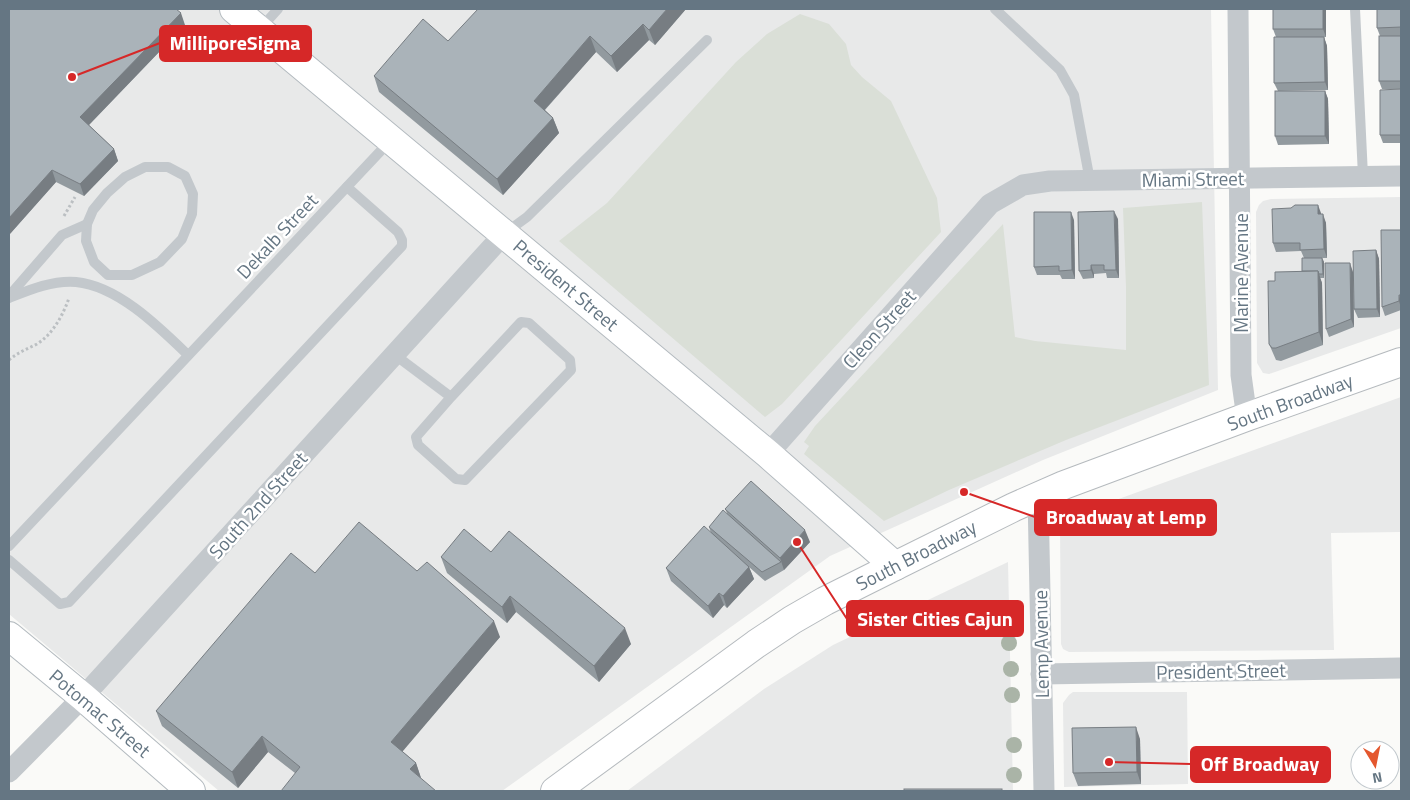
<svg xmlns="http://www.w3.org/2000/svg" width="1410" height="800" font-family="'Titillium Web',sans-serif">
  <rect width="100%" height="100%" fill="#fafaf8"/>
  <!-- built -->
  <g fill="#e8e9e9">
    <polygon points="9,9 1211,9 1218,390 1043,460 830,556 502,791 219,791 9,614"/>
    <polygon points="1401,197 1401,328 1269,374 1263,373 1257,363 1256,212 1259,205 1263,201 1271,199"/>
    <polygon points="1401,397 1401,532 1331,533 1334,650 1069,652 1063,649 1061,644 1060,528 1062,522 1066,518"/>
    <polygon points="1008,562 1013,791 627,791 764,689 833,645"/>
    <polygon points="1073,692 1187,692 1188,784 1064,787 1063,703 1069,695"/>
  </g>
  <!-- green -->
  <g fill="#dadfd7">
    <polygon points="800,14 829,24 846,44 851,65 862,77 891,101 937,198 941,232 782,404 765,417 559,241 607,203 736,62 767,34"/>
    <polygon points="1202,202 1209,385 1066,440 949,490 884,521 804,454 809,446 804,442 815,426 1003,224 1015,337 1035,341 1126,350 1126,287 1123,208"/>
  </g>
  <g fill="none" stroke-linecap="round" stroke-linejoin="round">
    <defs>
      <g id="secondary">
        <polyline points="234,9 768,454 895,566"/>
        <polyline points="9,636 83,697 191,791"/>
      </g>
      <polyline id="primary" points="555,791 756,644 792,620 825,601 895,566 1014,507 1064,485 1249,416 1401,362"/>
    </defs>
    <!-- secondary casing -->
    <use href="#secondary" stroke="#b3babf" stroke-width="30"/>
    <!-- primary casing -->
    <use href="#primary" stroke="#b5babe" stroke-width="30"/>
    <!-- path -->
    <g stroke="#bbbfc2" stroke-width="3" stroke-dasharray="2.5 2.5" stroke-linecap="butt">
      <polyline points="64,216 75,197"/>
      <path d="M9,360C17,353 27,349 37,344C53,334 63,315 69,298"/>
    </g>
    <!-- lane -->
    <g stroke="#c3c8cc" stroke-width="10">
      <polyline points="995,9 1060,70 1074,95 1090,181"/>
      <polyline points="1355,9 1363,176"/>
      <polyline points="260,29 278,9"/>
      <polygon points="145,167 168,167 185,176 193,194 192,214 182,239 160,262 132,275 108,275 94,262 86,241 87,224 93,210 107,193 125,177"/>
      <polyline points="505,233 527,217 707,40"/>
      <polyline points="9,296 62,235 87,224"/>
      <path d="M9,298C29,290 53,280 76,282C118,286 159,327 188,355"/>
      <polyline points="395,355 451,397 521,322 529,323 570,360 571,370 465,480 456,479 418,445 416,437 451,397"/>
      <polyline points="9,546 390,141"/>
      <polyline points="9,560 60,604 69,602 402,246 402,240 398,232 347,187"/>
    </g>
    <!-- street -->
    <g stroke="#c3c8cc" stroke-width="21">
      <polyline points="1238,9 1241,375 1245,404 1249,416"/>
      <polyline points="768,454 990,204 1023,185 1050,181 1401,176"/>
      <polyline points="1038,496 1044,791"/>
      <polyline points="1041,674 1401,668"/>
      <polyline points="9,772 83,697 504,234"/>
    </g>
    <!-- secondary -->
    <use href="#secondary" stroke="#fff" stroke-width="28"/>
    <!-- primary -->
    <use href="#primary" stroke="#fff" stroke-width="28"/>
  </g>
  <!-- trees -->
  <g fill="#aab4a7">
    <circle cx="1009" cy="643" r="8"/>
    <circle cx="1011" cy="669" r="8"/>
    <circle cx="1012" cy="695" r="8"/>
    <circle cx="1014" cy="745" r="8"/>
    <circle cx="1014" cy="775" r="8"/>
  </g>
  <!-- wall -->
  <g fill="#929a9f">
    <polygon points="9,9 185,25 89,125 114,149 118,161 84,196 56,182 9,235"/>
    <polygon points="686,9 655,45 649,40 617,72 596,52 545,110 553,118 559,133 503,195 379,92 374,76 448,41"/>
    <polygon points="1326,9 1326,37 1324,37 1327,46 1328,90 1278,91 1274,83 1276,37 1273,29"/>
    <polygon points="1401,9 1401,89 1382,89 1379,81 1380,36 1377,28"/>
    <polygon points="1401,89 1401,143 1383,143 1380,135"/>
    <polygon points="1325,91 1328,99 1329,144 1278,145 1275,136"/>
    <polygon points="1321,214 1326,223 1327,258 1322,258 1324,262 1324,278 1320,278 1322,283 1323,345 1281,361 1276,360 1269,344 1275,281 1302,271 1304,258 1301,251 1276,252 1273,243"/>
    <polygon points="1118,219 1119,278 1107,278 1106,273 1094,274 1094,278 1083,279 1079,271"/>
    <polygon points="1074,220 1075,279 1062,279 1060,275 1037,275 1034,267"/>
    <polygon points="1401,230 1401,310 1385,316 1382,307"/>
    <polygon points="1376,250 1379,259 1380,317 1358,318 1354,309"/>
    <polygon points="1353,272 1354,327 1329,337 1326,329"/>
    <polygon points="725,509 810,542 784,570 765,581 749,567 754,579 727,608 724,605 713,618 671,581 666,568 711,533 709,527 727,513"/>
    <polygon points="491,552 631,644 599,682 516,612 507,623 447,573 441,557"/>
    <polygon points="417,571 500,637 402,751 416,763 421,778 295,773 268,752 238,788 162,726 156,711 315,573"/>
    <polygon points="1140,739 1141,784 1078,786 1073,773"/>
  </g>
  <!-- shaded-wall -->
  <g fill="#777d82">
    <polygon points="667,9 686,9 655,45 649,30"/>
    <polygon points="1323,9 1326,9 1326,37 1323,29"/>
    <polygon points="181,13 185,25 85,129 80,117"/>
    <polygon points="643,24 649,40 617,72 611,56"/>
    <polygon points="590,36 596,52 539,116 534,101"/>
    <polygon points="1324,37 1327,46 1328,90 1325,82"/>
    <polygon points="1325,91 1328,99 1329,144 1325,136"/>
    <polygon points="553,118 559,133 503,195 497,179"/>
    <polygon points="114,149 118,161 84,196 80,184"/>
    <polygon points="52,170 56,182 9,235 9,218"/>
    <polygon points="1318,205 1321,213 1321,222 1318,214"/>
    <polygon points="1114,211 1118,219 1119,278 1116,270"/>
    <polygon points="1071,212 1074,220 1075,279 1072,270"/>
    <polygon points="1323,214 1326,223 1327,258 1324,249"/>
    <polygon points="1376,250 1379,259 1380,317 1377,309"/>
    <polygon points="1322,258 1324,262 1324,278 1323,274"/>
    <polygon points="1350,263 1353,272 1354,327 1351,319"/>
    <polygon points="1091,265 1094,274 1094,278 1091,270"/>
    <polygon points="1318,271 1322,283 1323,345 1319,332"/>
    <polygon points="1399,295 1401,303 1401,308 1399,301"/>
    <polygon points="805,530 810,542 784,570 780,558"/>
    <polygon points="749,567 754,579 727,608 723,596"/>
    <polygon points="719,593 724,605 713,618 708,606"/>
    <polygon points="510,596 516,612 507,623 502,607"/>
    <polygon points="494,621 500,637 397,758 391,742"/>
    <polygon points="625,628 631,644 599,682 594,666"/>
    <polygon points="1136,727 1140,739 1141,784 1137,772"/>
    <polygon points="262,736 268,752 238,788 232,772"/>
    <polygon points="416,763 421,778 410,769"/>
  </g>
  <!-- building -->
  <g fill="#aab3b9" stroke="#777d82">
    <polygon points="9,9 176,9 181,13 80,117 114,149 80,184 52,170 9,218"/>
    <polygon points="478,9 667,9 649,30 643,24 611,56 590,36 534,101 553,118 497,179 374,76 423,19 448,41"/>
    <rect x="1273" y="9" width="50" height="20"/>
    <polygon points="1377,9 1401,9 1401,27 1377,28"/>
    <rect x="1379" y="36" width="22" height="45"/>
    <polygon points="1274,37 1324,37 1325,82 1274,83"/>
    <polygon points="1401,89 1401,135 1380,135 1380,90"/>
    <rect x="1275" y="91" width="50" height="45"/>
    <polygon points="1295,205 1318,205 1318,214 1323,214 1324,249 1300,250 1300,243 1273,243 1272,209 1291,208"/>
    <polygon points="1114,211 1116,270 1104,270 1104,265 1091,265 1091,270 1079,271 1078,212"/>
    <polygon points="1034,212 1071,212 1072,270 1059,271 1059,266 1034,267"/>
    <polygon points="1381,230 1401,230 1401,295 1399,295 1399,301 1382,307"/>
    <polygon points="1376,250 1377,309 1354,309 1353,251"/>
    <polygon points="1302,258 1322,258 1323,274 1319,274 1318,271 1302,271"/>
    <polygon points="1325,263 1350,263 1351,319 1326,329"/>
    <polygon points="1318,271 1319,332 1276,348 1272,348 1269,344 1268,281 1275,281 1275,272"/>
    <polygon points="751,481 805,530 780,558 725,509"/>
    <polygon points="723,510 781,562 762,572 709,527"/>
    <polygon points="359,522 417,571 427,562 494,621 391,742 416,763 410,769 436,791 281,791 300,767 262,736 232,772 156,711 291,553 315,573"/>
    <polygon points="704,526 749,567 723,596 719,593 708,606 666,568"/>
    <polygon points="464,529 491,552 509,531 625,628 594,666 510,596 502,607 441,557"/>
    <polygon points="1136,727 1137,772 1073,773 1072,728"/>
    <rect x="904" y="789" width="98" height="2"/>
  </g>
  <g text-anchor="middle" stroke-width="5" stroke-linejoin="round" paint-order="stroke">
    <!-- street labels -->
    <g font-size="19" fill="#657683" stroke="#fff">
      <text transform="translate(1193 179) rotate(-1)" y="7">Miami Street</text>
      <text transform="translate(277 236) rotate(-47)" y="7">Dekalb Street</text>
      <text transform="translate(1241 273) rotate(-90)" y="7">Marine Avenue</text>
      <text transform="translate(566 285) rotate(40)" y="7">President Street</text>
      <text transform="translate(879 329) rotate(-48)" y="7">Cleon Street</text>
      <text transform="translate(1290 402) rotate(-20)" y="7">South Broadway</text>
      <text transform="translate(258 505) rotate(-48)" y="7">South 2nd Street</text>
      <text transform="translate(916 555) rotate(-27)" y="7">South Broadway</text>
      <text transform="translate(1041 644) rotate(-91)" y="7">Lemp Avenue</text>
      <text transform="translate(1221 671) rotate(-1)" y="7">President Street</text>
      <text transform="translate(100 713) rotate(40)" y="7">Potomac Street</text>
    </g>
  </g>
  <!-- callouts -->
  <path fill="none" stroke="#d62828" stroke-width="2" d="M72 77L160 43M964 492L1035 517M797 542L847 619M1109 762L1191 764"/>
  <g fill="#d62828" stroke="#fff" stroke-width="2">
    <circle cx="72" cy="77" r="5"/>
    <circle cx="964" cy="492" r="5"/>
    <circle cx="797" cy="542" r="5"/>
    <circle cx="1109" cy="762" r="5"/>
  </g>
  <g fill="#d62828" stroke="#d62828" stroke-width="2">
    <rect x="160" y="26" width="151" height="35" rx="5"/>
    <rect x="1035" y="500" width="181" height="35" rx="5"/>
    <rect x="847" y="601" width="176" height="35" rx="5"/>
    <rect x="1191" y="747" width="139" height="35" rx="5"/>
  </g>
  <g font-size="20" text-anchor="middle" font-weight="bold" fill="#fff">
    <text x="235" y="50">MilliporeSigma</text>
    <text x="1126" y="524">Broadway at Lemp</text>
    <text x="935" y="626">Sister Cities Cajun</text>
    <text x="1260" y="771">Off Broadway</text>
  </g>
  <!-- border -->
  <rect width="1410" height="800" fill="none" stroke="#657683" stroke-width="20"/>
  <!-- north arrow -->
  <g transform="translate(1375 765) rotate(170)"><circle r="24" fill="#ffffff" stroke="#c1c8cd"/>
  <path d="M0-4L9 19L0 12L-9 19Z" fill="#e4572e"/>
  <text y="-8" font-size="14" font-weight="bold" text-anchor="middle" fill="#657683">N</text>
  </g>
</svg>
